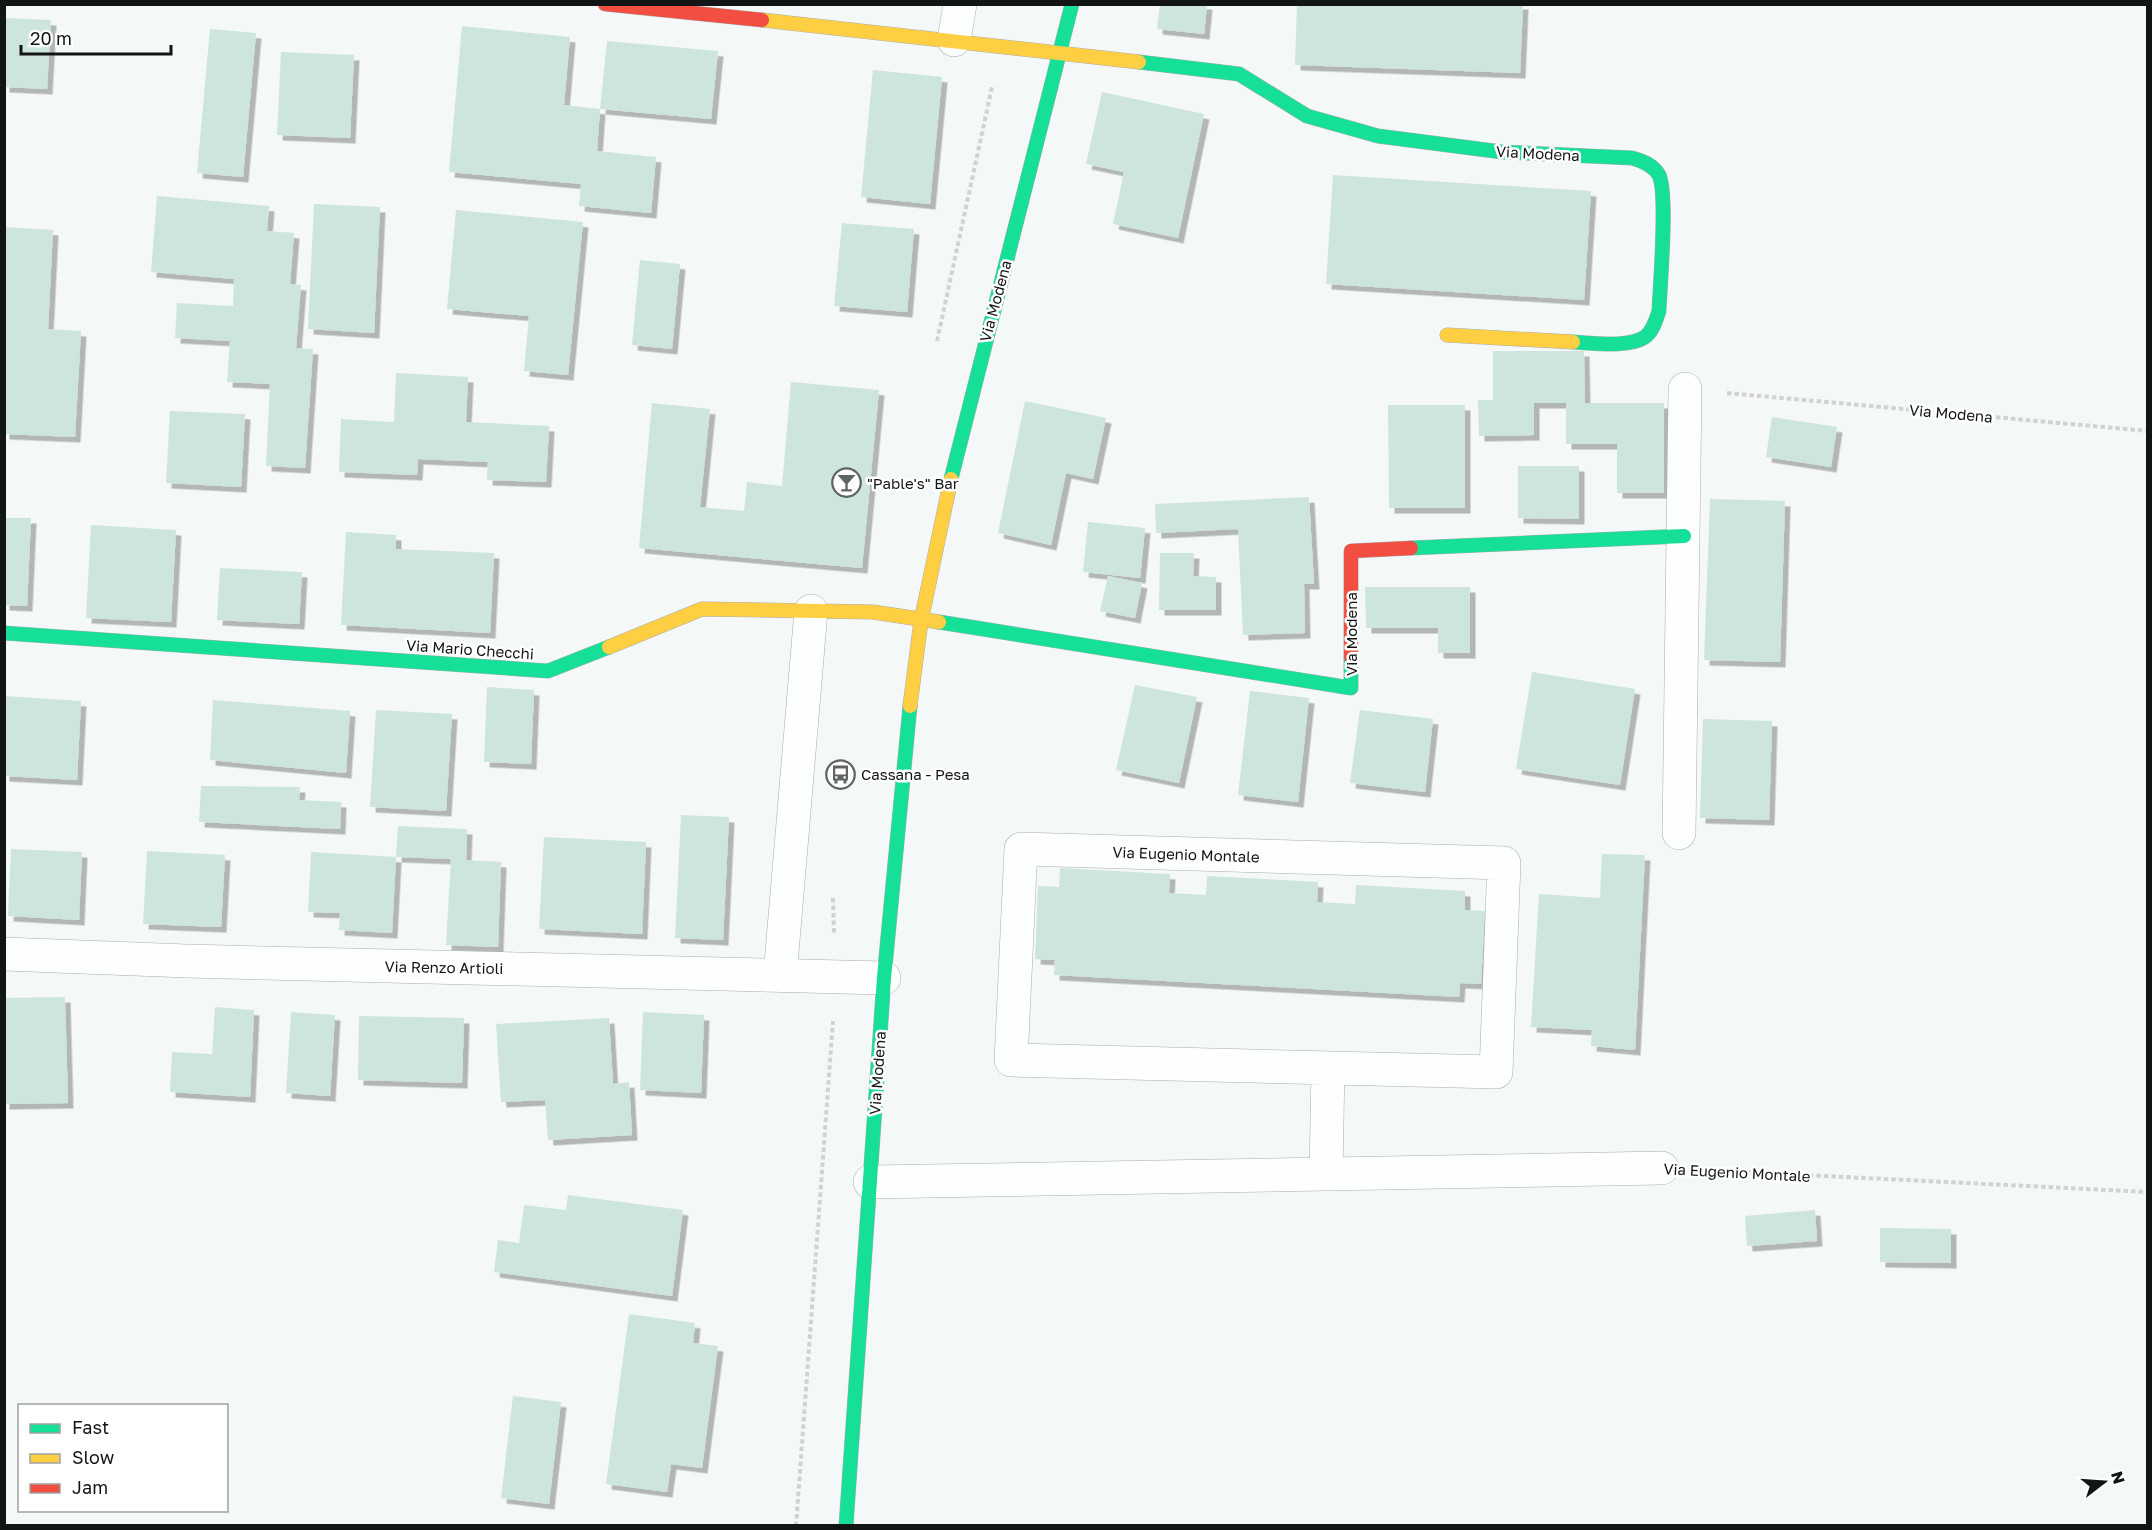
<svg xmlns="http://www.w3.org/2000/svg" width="2152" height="1530" font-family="'Golos Text',sans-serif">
<defs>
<filter id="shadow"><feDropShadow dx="5.5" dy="5.5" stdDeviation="0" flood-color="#0004"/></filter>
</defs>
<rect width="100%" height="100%" fill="#f4f8f8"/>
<path fill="#cee5df" filter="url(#shadow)" d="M 1160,4 L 1207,4 L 1204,34 L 1157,29 Z
M 1297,4 L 1523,4 L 1520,73 L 1295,65 Z
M 4,18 L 51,20 L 47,89 L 4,87 Z
M 462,26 L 570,37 L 564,105 L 600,109 L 597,151 L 656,157 L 651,213 L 579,206 L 581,184 L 449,172 Z
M 210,29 L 256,33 L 243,177 L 197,173 Z
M 607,41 L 718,51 L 711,119 L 600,109 Z
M 281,52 L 354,55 L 350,138 L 277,135 Z
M 873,70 L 942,77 L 930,204 L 861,197 Z
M 1102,92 L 1204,114 L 1178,238 L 1113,224 L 1124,172 L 1086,164 Z
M 1333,175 L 1591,191 L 1584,300 L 1326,284 Z
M 157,196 L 269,206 L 267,231 L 294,233 L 290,284 L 301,285 L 296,348 L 313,349 L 305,468 L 266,466 L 270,384 L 227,382 L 230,341 L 175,338 L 177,303 L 233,306 L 234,279 L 151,272 Z
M 314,204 L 380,207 L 374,333 L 308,329 Z
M 456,210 L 583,222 L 568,375 L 524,371 L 529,316 L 447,309 Z
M 842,223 L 914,229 L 907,312 L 834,306 Z
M 4,227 L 53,230 L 48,329 L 81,331 L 75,437 L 4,434 Z
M 640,260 L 680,264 L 672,349 L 632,345 Z
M 1493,351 L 1584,351 L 1585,403 L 1664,403 L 1664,493 L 1617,493 L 1617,444 L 1566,444 L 1566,403 L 1534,403 L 1534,435 L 1479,436 L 1478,400 L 1493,400 Z
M 396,373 L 468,377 L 466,422 L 549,426 L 546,482 L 487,480 L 488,462 L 418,459 L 417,475 L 339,472 L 341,419 L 394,422 Z
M 791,382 L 879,390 L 862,568 L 639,548 L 652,403 L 710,409 L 700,507 L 744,511 L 747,482 L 782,486 Z
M 1025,401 L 1106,418 L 1093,479 L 1066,473 L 1051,545 L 998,533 Z
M 1388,405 L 1465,405 L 1465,508 L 1389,508 Z
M 170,411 L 245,414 L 241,487 L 166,483 Z
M 1772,417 L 1837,427 L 1831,467 L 1766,457 Z
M 1518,466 L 1579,466 L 1579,519 L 1518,518 Z
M 1309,497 L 1314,584 L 1304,584 L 1305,633 L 1243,635 L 1238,529 L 1156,533 L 1155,504 Z
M 1710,499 L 1785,501 L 1780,662 L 1704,660 Z
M 4,518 L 31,518 L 27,606 L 4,605 Z
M 1088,522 L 1145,528 L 1140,578 L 1083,572 Z
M 91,525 L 176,530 L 171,622 L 86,618 Z
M 346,532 L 396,535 L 396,549 L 494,553 L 490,633 L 341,625 Z
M 1160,553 L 1194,553 L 1193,576 L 1216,577 L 1216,610 L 1159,610 Z
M 220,568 L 302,572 L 299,624 L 217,620 Z
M 1108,576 L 1142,583 L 1135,618 L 1100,611 Z
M 1365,587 L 1470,587 L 1470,653 L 1438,653 L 1438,628 L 1366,628 Z
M 1532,672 L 1635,689 L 1620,785 L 1516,769 Z
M 1135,685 L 1197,697 L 1179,783 L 1116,770 Z
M 487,687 L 534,690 L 531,764 L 484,762 Z
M 1250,691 L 1309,698 L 1298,802 L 1238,795 Z
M 4,696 L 81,701 L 77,780 L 4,776 Z
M 213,700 L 350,711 L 346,773 L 210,760 Z
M 376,710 L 452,714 L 446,811 L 370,807 Z
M 1360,710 L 1433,719 L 1425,792 L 1350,783 Z
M 1703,719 L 1772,721 L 1769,820 L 1700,818 Z
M 201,786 L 300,787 L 299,800 L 341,802 L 340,829 L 199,822 Z
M 681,815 L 729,817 L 723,940 L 675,938 Z
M 398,826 L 467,829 L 466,860 L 501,862 L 498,947 L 446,945 L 451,859 L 396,857 Z
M 544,837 L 646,842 L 642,934 L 539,929 Z
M 11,849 L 82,852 L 79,920 L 8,916 Z
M 147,851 L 225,855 L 221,927 L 143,924 Z
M 311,852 L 396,857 L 392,933 L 339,930 L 340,913 L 308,912 Z
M 1602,854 L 1645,855 L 1635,1050 L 1591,1046 L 1592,1030 L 1531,1027 L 1539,894 L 1600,898 Z
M 1060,868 L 1170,874 L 1169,893 L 1206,895 L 1207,876 L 1318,882 L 1317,902 L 1355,904 L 1356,885 L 1465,891 L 1465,910 L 1485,911 L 1481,984 L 1460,983 L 1459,997 L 1054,975 L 1055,960 L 1035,959 L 1038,886 L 1059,887 Z
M 65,997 L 68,1103 L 4,1104 L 4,998 Z
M 215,1007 L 254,1010 L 250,1097 L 170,1092 L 172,1052 L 212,1054 Z
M 291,1012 L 335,1015 L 330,1096 L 286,1093 Z
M 643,1012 L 704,1015 L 701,1093 L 640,1090 Z
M 359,1016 L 464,1018 L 462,1083 L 358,1080 Z
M 609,1018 L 613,1084 L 629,1082 L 632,1135 L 548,1140 L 545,1100 L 501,1102 L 496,1024 Z
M 568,1195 L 683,1210 L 672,1296 L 494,1272 L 498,1240 L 519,1243 L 524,1205 L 566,1210 Z
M 1815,1210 L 1817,1241 L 1747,1246 L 1745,1216 Z
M 1880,1228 L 1951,1229 L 1951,1263 L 1880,1262 Z
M 629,1314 L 695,1323 L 693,1343 L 718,1346 L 702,1468 L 671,1464 L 667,1492 L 606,1484 Z
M 513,1396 L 561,1402 L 549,1504 L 501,1498 Z"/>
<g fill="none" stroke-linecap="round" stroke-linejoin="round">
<defs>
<path id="street" d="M 954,40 L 960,4
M 1679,833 L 1685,389
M 1021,849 L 1504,863 L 1496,1072 L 1011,1060 Z
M 4,954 L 187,961 L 884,978
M 780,976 L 811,611
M 1326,1174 L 1328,1068
M 870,1182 L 1662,1168"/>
<path id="fast" d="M 1139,62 L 1239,74 L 1307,116 L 1378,136 L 1502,152 L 1632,158 C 1643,161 1653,165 1659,175 C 1668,194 1660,285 1659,311 C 1656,320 1653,331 1645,337 C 1629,348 1592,343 1573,342
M 951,479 L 1072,4
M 1411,548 L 1684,536
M 939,622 L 1351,688 L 1351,657
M 4,633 L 548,671 L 609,647
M 846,1526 L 884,978 L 910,706"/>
<path id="slow" d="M 762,20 L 1139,62
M 1447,335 L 1573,342
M 609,647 L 702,609 L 873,612 L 939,622
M 910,706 L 921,621 L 951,479"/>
<path id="jam" d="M 605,4 L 762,20
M 1351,657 L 1351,551 L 1411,548"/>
</defs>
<use href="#street" stroke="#aaadad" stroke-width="34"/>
<use href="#fast" stroke="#aaadad" stroke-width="15"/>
<use href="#slow" stroke="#aaadad" stroke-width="15"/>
<use href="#jam" stroke="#aaadad" stroke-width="15"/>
<path stroke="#d1d2d2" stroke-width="4" stroke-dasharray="4.5 3" stroke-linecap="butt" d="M 937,341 L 992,87
M 1727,393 L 2148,431
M 833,898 L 834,935
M 1704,1170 L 2148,1192
M 796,1526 L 833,1021"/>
<use href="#street" stroke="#fdfefe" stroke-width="33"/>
<use href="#fast" stroke="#16e098" stroke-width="14"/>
<use href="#slow" stroke="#ffcf43" stroke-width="14"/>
<use href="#jam" stroke="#f24e42" stroke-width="14"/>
</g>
<defs>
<symbol id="bar-ring" viewBox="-11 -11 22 22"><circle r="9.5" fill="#fff" stroke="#616464" stroke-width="1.5"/><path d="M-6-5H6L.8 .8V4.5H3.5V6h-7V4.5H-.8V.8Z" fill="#616464"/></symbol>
<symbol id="bus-ring" viewBox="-11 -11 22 22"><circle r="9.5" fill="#fff" stroke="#616464" stroke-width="1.5"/><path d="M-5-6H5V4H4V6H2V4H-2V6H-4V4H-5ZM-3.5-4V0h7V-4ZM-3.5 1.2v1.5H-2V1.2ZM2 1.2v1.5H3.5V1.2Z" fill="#616464"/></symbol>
</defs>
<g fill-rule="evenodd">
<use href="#bar-ring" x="830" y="466" width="33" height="33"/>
<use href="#bus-ring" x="824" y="758" width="33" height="33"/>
</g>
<g text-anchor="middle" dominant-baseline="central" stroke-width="5" stroke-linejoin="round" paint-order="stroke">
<g font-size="15" fill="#121515" stroke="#fff">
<text transform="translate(1538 153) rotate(3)">Via Modena</text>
<text transform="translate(995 301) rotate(-75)">Via Modena</text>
<text transform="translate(1951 413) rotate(5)">Via Modena</text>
<text transform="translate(1351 634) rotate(-90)">Via Modena</text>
<text transform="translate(470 649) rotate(4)">Via Mario Checchi</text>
<text transform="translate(1186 854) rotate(2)">Via Eugenio Montale</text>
<text transform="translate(444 967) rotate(1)">Via Renzo Artioli</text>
<text transform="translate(877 1073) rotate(-86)">Via Modena</text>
<text transform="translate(1737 1172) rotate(3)">Via Eugenio Montale</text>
</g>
<g font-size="15" fill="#121515" stroke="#fff" text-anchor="start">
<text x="867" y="483">"Pable's" Bar</text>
<text x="861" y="774">Cassana - Pesa</text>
</g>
</g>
<rect width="2152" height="1530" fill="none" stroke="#121515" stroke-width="12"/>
<rect x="18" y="1404" width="210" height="108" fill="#ffffff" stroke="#a0a1a1" stroke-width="1.5"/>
<rect x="30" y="1424" width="30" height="9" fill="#16e098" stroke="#a0a1a1" stroke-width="1.5"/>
<text x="72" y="1434" font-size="18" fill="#121515">Fast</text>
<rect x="30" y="1454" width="30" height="9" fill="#ffcf43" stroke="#a0a1a1" stroke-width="1.5"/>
<text x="72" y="1464" font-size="18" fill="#121515">Slow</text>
<rect x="30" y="1484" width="30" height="9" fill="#f24e42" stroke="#a0a1a1" stroke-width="1.5"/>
<text x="72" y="1494" font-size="18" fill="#121515">Jam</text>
<g transform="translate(2104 1482) rotate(73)" stroke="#ffffff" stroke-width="4.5" paint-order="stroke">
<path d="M0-4.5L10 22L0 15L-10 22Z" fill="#121515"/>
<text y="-9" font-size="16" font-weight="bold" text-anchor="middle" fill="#121515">N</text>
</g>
<path d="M21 45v9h150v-9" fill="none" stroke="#121515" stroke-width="3"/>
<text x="30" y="45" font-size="18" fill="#121515" stroke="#ffffff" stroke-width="4.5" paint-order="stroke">20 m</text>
</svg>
